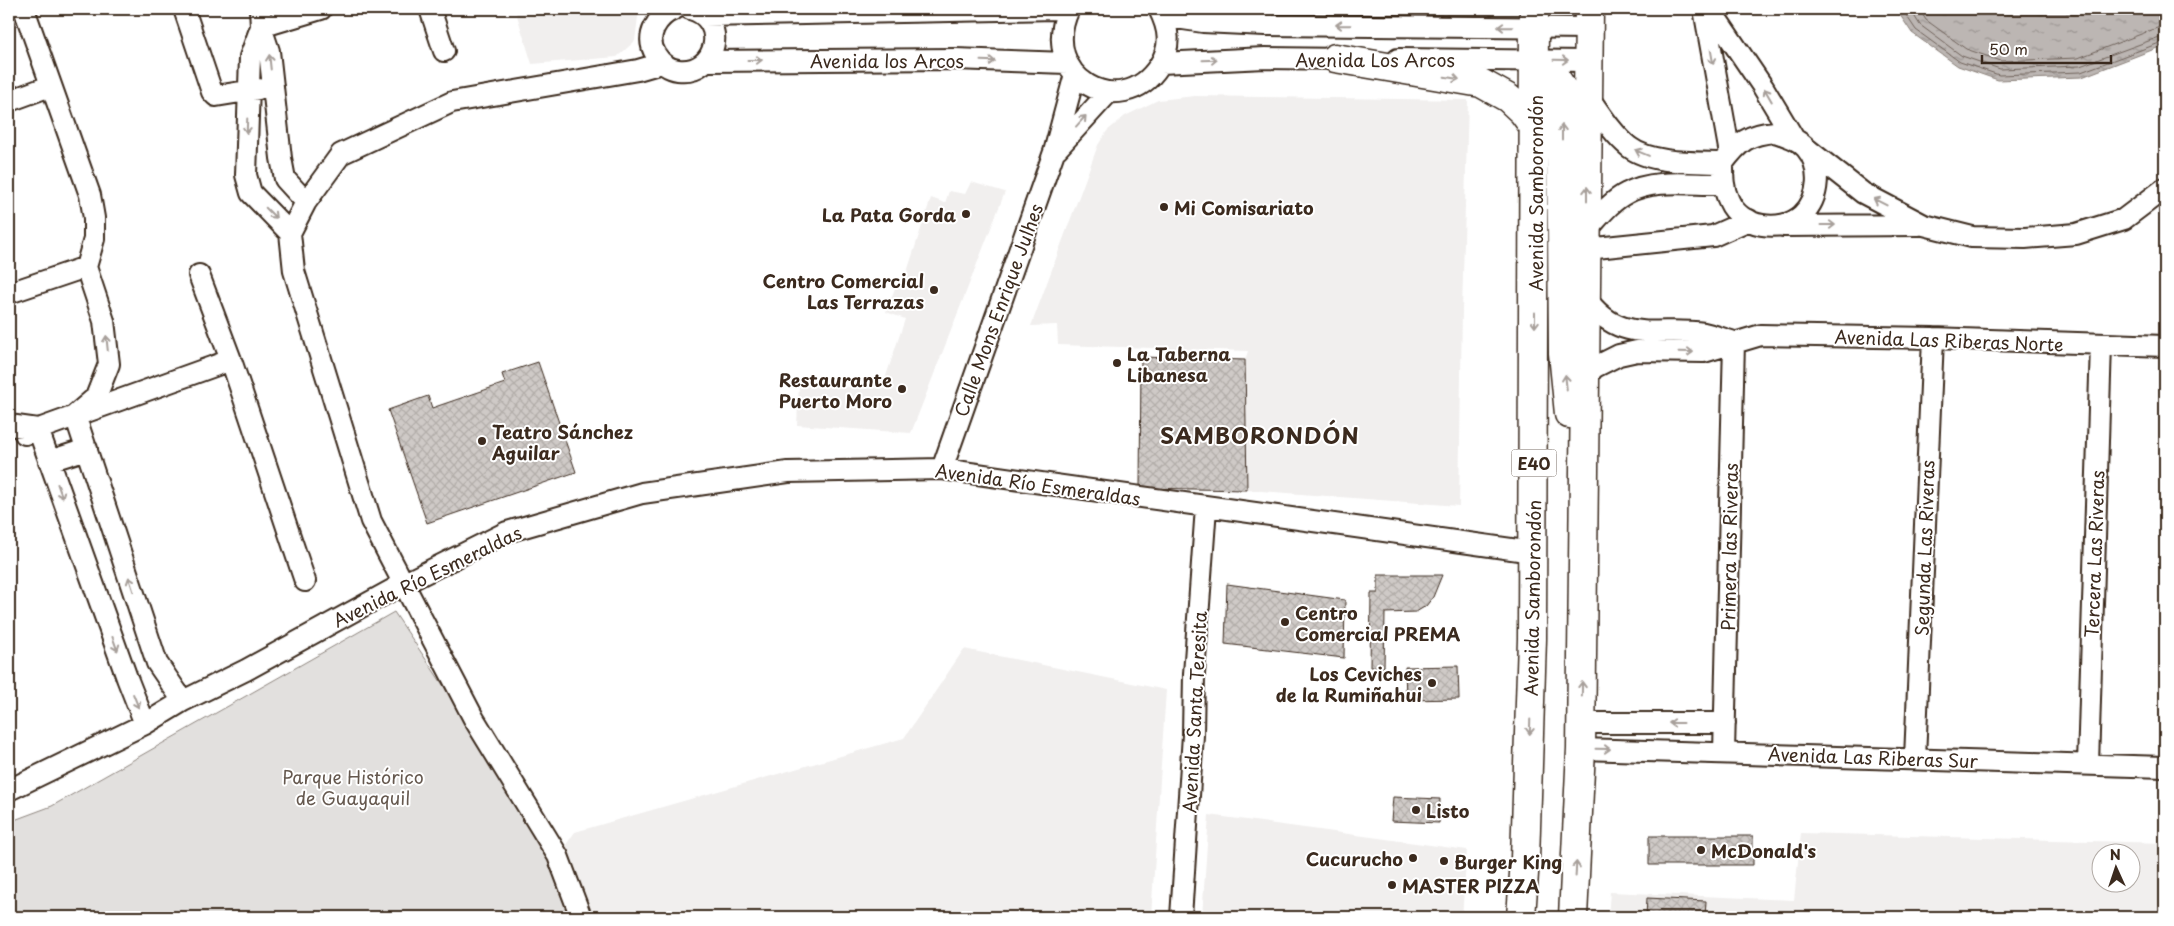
<svg xmlns="http://www.w3.org/2000/svg" width="2174" height="926" font-family="'Playpen Sans',sans-serif">
<defs>
<pattern id="water-ripples" width="26" height="14" patternUnits="userSpaceOnUse" patternTransform="scale(1.25)"><rect width="26" height="14" fill="#bcb6b3"/><path d="M2 4q2-2 4 0t4 0M15 11q2-2 4 0t4 0" fill="none" stroke="#9a9491"/></pattern>
<pattern id="building-cross-hatch" width="8" height="8" patternUnits="userSpaceOnUse" patternTransform="scale(1.25)"><rect width="8" height="8" fill="#cfcac7"/><path d="M0 0l8 8M0 8l8-8" fill="none" stroke="#b3aeaa"/></pattern>
</defs>
<rect width="100%" height="100%" fill="#fff"/>
<filter id="ink" filterUnits="userSpaceOnUse"><feTurbulence type="fractalNoise" baseFrequency=".02" numOctaves="2"/><feDisplacementMap in="SourceGraphic" scale="10" xChannelSelector="R" yChannelSelector="G"/><feConvolveMatrix kernelMatrix="1 2 1 2 8 2 1 2 1" color-interpolation-filters="sRGB"/></filter>
<g filter="url(#ink)">
<path fill="#f1efee" fill-rule="evenodd" d="M 515,9 L 639,9 L 635,41 L 617,57 L 532,64 Z
M 1195,96 L 1468,100 L 1462,311 L 1459,506 L 1247,490 L 1245,360 L 1248,351 L 1058,345 L 1057,325 L 1031,326 L 1098,145 L 1107,131 L 1125,116 L 1158,100 Z
M 971,182 L 1005,192 L 911,433 L 797,425 L 799,385 L 882,388 L 905,319 L 886,312 L 898,280 L 904,281 L 931,198 L 945,203 L 949,191 L 965,194 Z
M 964,649 L 1166,690 L 1151,917 L 594,917 L 558,856 L 575,832 L 904,738 Z
M 1209,815 L 1467,850 L 1462,917 L 1202,917 Z
M 1801,833 L 2165,843 L 2165,917 L 1608,917 L 1610,892 L 1794,900 ZM 2102,854 L 2132,854 L 2132,884 L 2102,884 Z"/>
<path fill="#e2e0de" stroke="#8e857e" d="M 394,612 L 558,856 L 571,917 L 9,917 L 9,822 L 52,806 Z"/>
<path fill="url(#water-ripples)" stroke="#887e77" d="M 1896,9 L 2165,9 L 2165,45 L 2082,77 L 1998,80 L 1958,66 L 1912,33 Z"/>
<g fill="none" stroke-linecap="round" stroke-linejoin="round">
<path stroke="#6f625a" stroke-width="1" d="M 1902,9 L 1916,30 L 1960,62 L 1999,75 L 2081,72 L 2165,41
M 1910,9 L 1920,25 L 1962,56 L 2000,69 L 2080,66 L 2165,35
M 1919,9 L 1926,20 L 1966,49 L 2001,61 L 2078,58 L 2157,28 L 2165,27"/>
</g>
<path fill="url(#building-cross-hatch)" stroke="#3b2a1e" d="M 1141,357 L 1245,360 L 1247,490 L 1140,488 Z
M 538,362 L 576,472 L 427,523 L 388,410 L 428,396 L 432,408 L 505,383 L 502,374 Z
M 1378,575 L 1442,575 L 1433,597 L 1426,606 L 1416,612 L 1385,613 L 1384,667 L 1370,667 L 1371,593 L 1378,593 Z
M 1227,584 L 1345,600 L 1344,658 L 1225,644 Z
M 1458,666 L 1459,699 L 1406,700 L 1405,667 Z
M 1393,797 L 1440,799 L 1439,823 L 1391,821 Z
M 1649,836 L 1753,836 L 1753,865 L 1649,865 Z
M 1647,898 L 1706,901 L 1705,917 L 1646,917 Z"/>
<g fill="none" stroke-linecap="round" stroke-linejoin="round">
<defs>
<path id="minor" d="M 24,9 L 90,195 L 94,218 L 94,239 L 86,267 L 104,321 L 109,364 L 96,397 L 75,415 L 157,663 L 183,701
M 184,9 L 212,92 L 216,96 L 259,89
M 260,9 L 261,27 L 269,51 L 281,158 L 285,179 L 306,202
M 430,9 L 444,51
M 675,9 C 657,16 644,36 656,55 C 661,63 669,69 678,70 C 718,75 729,19 690,9
M 1069,9 C 1037,77 1121,124 1159,66 C 1172,46 1169,29 1159,9
M 1704,9 L 1730,154
M 1710,9 L 1763,87 L 1793,137
M 705,16 L 1055,9
M 1163,16 L 1203,22 L 1265,25 L 1589,28
M 261,27 L 250,57 L 246,175 L 251,193 L 290,233
M 261,27 L 321,9
M 1398,59 L 1588,61
M 707,61 L 955,59 L 1067,63
M 1161,63 L 1265,58 L 1349,59
M 1587,95 C 1600,113 1612,133 1629,147 C 1651,164 1695,162 1723,163
M 9,101 L 50,86
M 1775,132 C 1787,136 1798,139 1806,148 C 1822,167 1820,198 1802,215 C 1781,234 1740,227 1729,201 C 1723,189 1723,177 1723,163 C 1739,142 1748,134 1775,132 Z
M 1806,148 L 1863,193 L 1924,225 L 1972,237 L 2025,238 L 2076,234 L 2124,219 L 2165,188
M 1057,149 L 1109,92
M 1783,226 L 1919,225
M 1587,230 C 1599,217 1611,201 1627,193 C 1655,178 1692,185 1723,184
M 1586,249 L 1713,236 L 1749,220
M 199,275 L 231,360 L 305,581
M 9,293 L 86,267
M 1585,297 C 1620,346 1655,326 1704,333 C 1714,335 1724,339 1734,342
M 1585,376 L 1595,367 L 1619,355 L 1637,351 L 1704,352 L 1761,335 L 1933,338 L 2165,346
M 9,425 L 38,429 L 127,678 L 145,724
M 25,434 L 231,360
M 49,461 L 87,449
M 942,469 L 1054,152 L 1075,74
M 1581,723 L 1725,723
M 1581,749 L 2165,767
M 1724,752 L 1734,342
M 1915,758 L 1933,338
M 2088,764 L 2101,344
M 9,790 L 145,724 L 183,701 L 246,670 L 403,584 L 507,532 L 642,493 L 788,472 L 942,469 L 1533,552
M 581,917 L 558,856 L 474,719 L 371,521 L 294,271 L 290,233 L 306,202 L 341,154 L 452,102 L 638,70 L 662,63
M 1181,917 L 1193,735 L 1194,674 L 1206,507"/>
<path id="trunk" d="M 1335,58 L 1481,83 L 1508,98 L 1523,112 L 1534,127
M 1535,90 L 1536,83 L 1545,76 L 1555,77 L 1561,86 L 1563,353 L 1569,414
M 1521,917 L 1525,859 L 1532,639 L 1534,9
M 1573,917 L 1581,749 L 1589,9"/>
</defs>
<use href="#minor" stroke="#3b2a1e" stroke-width="24"/>
<use href="#trunk" stroke="#3b2a1e" stroke-width="31"/>
<use href="#minor" stroke="#fff" stroke-width="20"/>
<use href="#trunk" stroke="#fff" stroke-width="28"/>
</g>
<defs><path id="oneway-shaft" d="M-6 0H5M1.5-3L5.5 0L1.5 3" fill="none" stroke-width="1.6" stroke-linecap="round" stroke-linejoin="round" transform="scale(1.25)"/></defs>
<g stroke="#a79f9a">
<use href="#oneway-shaft" transform="translate(1343 25) rotate(-179)"/>
<use href="#oneway-shaft" transform="translate(1505 27) rotate(-179)"/>
<use href="#oneway-shaft" transform="translate(1712 57) rotate(80)"/>
<use href="#oneway-shaft" transform="translate(755 60)"/>
<use href="#oneway-shaft" transform="translate(1210 60) rotate(-2)"/>
<use href="#oneway-shaft" transform="translate(1561 60) rotate(1)"/>
<use href="#oneway-shaft" transform="translate(988 61) rotate(2)"/>
<use href="#oneway-shaft" transform="translate(270 62) rotate(-96)"/>
<use href="#oneway-shaft" transform="translate(1452 78) rotate(10)"/>
<use href="#oneway-shaft" transform="translate(1768 95) rotate(-120)"/>
<use href="#oneway-shaft" transform="translate(1081 121) rotate(-48)"/>
<use href="#oneway-shaft" transform="translate(247 126) rotate(92)"/>
<use href="#oneway-shaft" transform="translate(1562 132) rotate(-90)"/>
<use href="#oneway-shaft" transform="translate(1642 153) rotate(-157)"/>
<use href="#oneway-shaft" transform="translate(1587 194) rotate(-90)"/>
<use href="#oneway-shaft" transform="translate(1880 202) rotate(-153)"/>
<use href="#oneway-shaft" transform="translate(271 213) rotate(45)"/>
<use href="#oneway-shaft" transform="translate(1828 225)"/>
<use href="#oneway-shaft" transform="translate(1535 320) rotate(90)"/>
<use href="#oneway-shaft" transform="translate(107 343) rotate(-96)"/>
<use href="#oneway-shaft" transform="translate(1686 352) rotate(1)"/>
<use href="#oneway-shaft" transform="translate(1566 382) rotate(-96)"/>
<use href="#oneway-shaft" transform="translate(60 491) rotate(70)"/>
<use href="#oneway-shaft" transform="translate(131 584) rotate(-108)"/>
<use href="#oneway-shaft" transform="translate(115 644) rotate(70)"/>
<use href="#oneway-shaft" transform="translate(1582 689) rotate(-89)"/>
<use href="#oneway-shaft" transform="translate(136 701) rotate(68)"/>
<use href="#oneway-shaft" transform="translate(1676 723) rotate(180)"/>
<use href="#oneway-shaft" transform="translate(1530 727) rotate(92)"/>
<use href="#oneway-shaft" transform="translate(1603 749) rotate(1)"/>
<use href="#oneway-shaft" transform="translate(1576 869) rotate(-87)"/>
</g>
</g>
<g fill="#3b2a1e" stroke="#fff" stroke-width="2">
<circle cx="1164" cy="207" r="5"/>
<circle cx="966" cy="214" r="5"/>
<circle cx="934" cy="290" r="5"/>
<circle cx="1117" cy="363" r="5"/>
<circle cx="902" cy="389" r="5"/>
<circle cx="482" cy="441" r="5"/>
<circle cx="1285" cy="622" r="5"/>
<circle cx="1432" cy="683" r="5"/>
<circle cx="1416" cy="810" r="5"/>
<circle cx="1701" cy="850" r="5"/>
<circle cx="1413" cy="858" r="5"/>
<circle cx="1444" cy="861" r="5"/>
<circle cx="1392" cy="885" r="5"/>
</g>
<g text-anchor="middle" dominant-baseline="central" stroke-width="4" stroke-linejoin="round" paint-order="stroke">
<rect fill="#fff" stroke="#766a62" stroke-width="1" x="1511.5" y="449.5" width="45" height="27" rx="4"/>
<g font-size="16" font-weight="bold" fill="#3b2a1e">
<text x="1534" y="463">E40</text>
</g>
<g font-size="18" fill="#3b2a1e" stroke="#fff">
<text x="1375" y="59">Avenida Los Arcos</text>
<text x="887" y="60">Avenida los Arcos</text>
<text transform="translate(1535 193) rotate(-90)">Avenida Samborondón</text>
<text transform="translate(998 310) rotate(-70)">Calle Mons Enrique Julhes</text>
<text transform="translate(1949 340) rotate(2)">Avenida Las Riberas Norte</text>
<text transform="translate(1038 484) rotate(8)">Avenida Río Esmeraldas</text>
<text transform="translate(1729 547) rotate(-89)">Primera las Riveras</text>
<text transform="translate(1924 548) rotate(-88)">Segunda Las Riveras</text>
<text transform="translate(2094 554) rotate(-88)">Tercera Las Riveras</text>
<text transform="translate(427 576) rotate(-26)">Avenida Río Esmeraldas</text>
<text transform="translate(1532 598) rotate(-89)">Avenida Samborondón</text>
<text transform="translate(1194 712) rotate(-87)">Avenida Santa Teresita</text>
<text transform="translate(1873 757) rotate(2)">Avenida Las Riberas Sur</text>
</g>
<g font-size="18" font-weight="bold" fill="#3b2a1e" stroke="#fff" text-anchor="start">
<text x="1174" y="207">Mi Comisariato</text>
<text x="956" y="214" text-anchor="end">La Pata Gorda</text>
<text x="924" y="280" text-anchor="end">Centro Comercial<tspan x="924" dy="21">Las Terrazas</tspan></text>
<text x="1127" y="353">La Taberna<tspan x="1127" dy="21">Libanesa</tspan></text>
<text x="892" y="379" text-anchor="end">Restaurante<tspan x="892" dy="21">Puerto Moro</tspan></text>
<text x="492" y="431">Teatro Sánchez<tspan x="492" dy="21">Aguilar</tspan></text>
<text x="1295" y="612">Centro<tspan x="1295" dy="21">Comercial PREMA</tspan></text>
<text x="1422" y="673" text-anchor="end">Los Ceviches<tspan x="1422" dy="21">de la Rumiñahui</tspan></text>
<text x="1426" y="810">Listo</text>
<text x="1711" y="850">McDonald's</text>
<text x="1403" y="858" text-anchor="end">Cucurucho</text>
<text x="1454" y="861">Burger King</text>
<text x="1402" y="885">MASTER PIZZA</text>
</g>
<g font-size="18" fill="#65584e" stroke="#fff">
<text x="353" y="776">Parque Histórico<tspan x="353" dy="21">de Guayaquil</tspan></text>
</g>
<g font-size="22" font-weight="bold" letter-spacing="1" fill="#3b2a1e" stroke="#fff">
<text x="1260" y="434">SAMBORONDÓN</text>
</g>
</g>
<rect width="2174" height="926" fill="none" stroke="#fff" stroke-width="30"/>
<rect x="15" y="15" width="2144" height="896" fill="none" stroke="#3b2a1e" stroke-width="2" filter="url(#ink)"/>
<g transform="translate(2116 868) rotate(357)"><circle r="24" fill="#ffffff" stroke="#b1aaa5"/>
<path d="M0-4L9 19L0 12L-9 19Z" fill="#3b2a1e"/>
<text y="-8" font-size="14" font-weight="bold" text-anchor="middle" fill="#3b2a1e">N</text>
</g>
<path d="M1982 55v8h129v-8" fill="none" stroke="#3b2a1e" stroke-width="2.5"/>
<text x="1989" y="55" font-size="15" fill="#3b2a1e" stroke="#ffffff" stroke-width="4" paint-order="stroke">50 m</text>
</svg>
